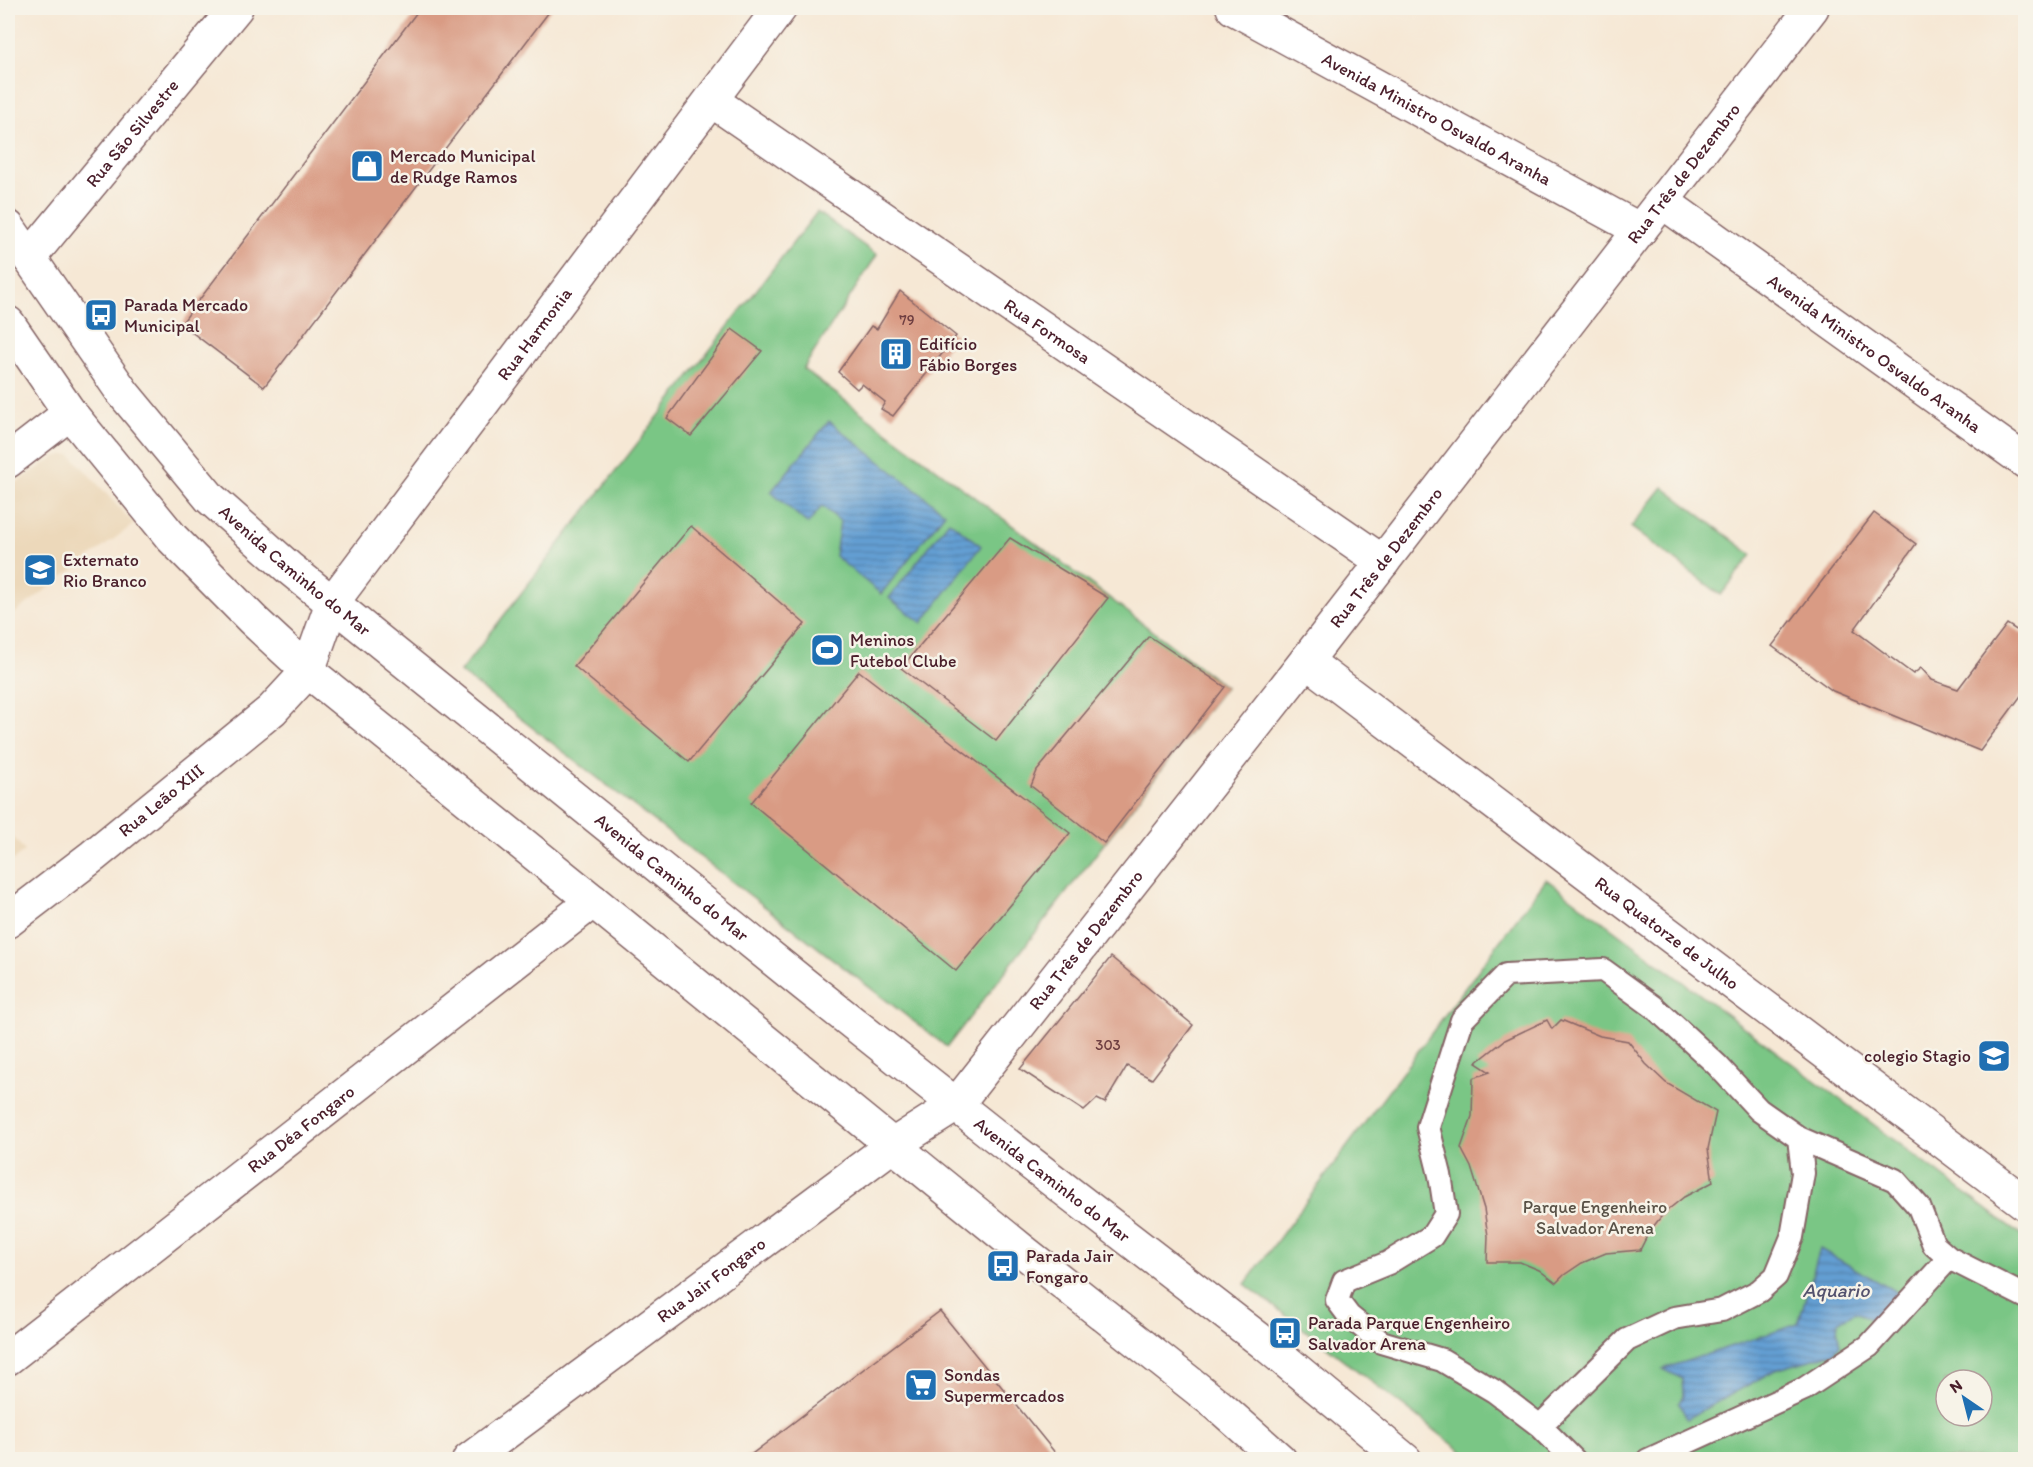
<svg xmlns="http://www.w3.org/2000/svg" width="2033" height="1467" font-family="Itim,sans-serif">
<defs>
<pattern id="water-rules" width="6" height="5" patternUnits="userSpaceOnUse" patternTransform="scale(1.5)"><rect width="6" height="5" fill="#639fd3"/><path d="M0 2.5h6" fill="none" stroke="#5481ab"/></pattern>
</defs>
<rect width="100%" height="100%" fill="#f7f3e8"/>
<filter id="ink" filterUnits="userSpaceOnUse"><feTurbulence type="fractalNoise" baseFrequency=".0167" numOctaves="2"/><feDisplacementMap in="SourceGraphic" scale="12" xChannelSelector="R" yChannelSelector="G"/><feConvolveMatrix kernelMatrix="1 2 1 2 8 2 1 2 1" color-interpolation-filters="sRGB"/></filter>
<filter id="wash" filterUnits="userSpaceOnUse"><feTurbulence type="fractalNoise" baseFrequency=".008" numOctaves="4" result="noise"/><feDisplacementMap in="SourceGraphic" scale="24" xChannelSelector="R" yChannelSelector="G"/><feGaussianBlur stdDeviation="1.35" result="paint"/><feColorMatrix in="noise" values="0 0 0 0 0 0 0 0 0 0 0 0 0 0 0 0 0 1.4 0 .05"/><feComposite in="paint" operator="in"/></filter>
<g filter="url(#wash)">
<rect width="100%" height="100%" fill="#f6e8d5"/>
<path fill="#ecd8ba" d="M 64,455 L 71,455 L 134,524 L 8,618 L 8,488 L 55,457 Z
M 8,831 L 25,851 L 8,864 Z"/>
<path fill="#7ac685" stroke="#627258" stroke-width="1.5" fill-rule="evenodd" d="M 817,212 L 877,255 L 803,369 L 1120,606 L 1225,687 L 947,1047 L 460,672 Z
M 1663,487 L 1752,555 L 1721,595 L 1631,527 Z
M 1546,879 L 2025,1238 L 2025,1459 L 1472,1459 L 1245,1284 ZM 1946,1380 L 1982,1380 L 1982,1416 L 1946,1416 Z"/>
<path fill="url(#water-rules)" stroke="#565f7f" stroke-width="1.5" d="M 829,421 L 945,513 L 881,594 L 835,556 L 840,521 L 822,506 L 808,524 L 771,492 Z
M 949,521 L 981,546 L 922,623 L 889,598 Z
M 1820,1249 L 1900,1294 L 1872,1321 L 1863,1315 L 1855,1312 L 1839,1321 L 1837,1328 L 1840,1345 L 1834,1353 L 1775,1370 L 1687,1419 L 1679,1403 L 1683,1395 L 1682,1379 L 1663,1369 L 1798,1324 Z"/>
<g id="blocks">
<path fill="#d99b84" d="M 420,8 L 552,8 L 264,387 L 181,324 Z
M 900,291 L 956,336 L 893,416 L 881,409 L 885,402 L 862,384 L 857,389 L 838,372 L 871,326 L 877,329 Z
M 732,329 L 762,351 L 691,436 L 667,418 Z
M 1874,513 L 1916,544 L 1854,630 L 1913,674 L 1921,668 L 1932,680 L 1958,689 L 2007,624 L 2026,636 L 2026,689 L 1980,751 L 1833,691 L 1772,646 Z
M 691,526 L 805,624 L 689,762 L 574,666 Z
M 1010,538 L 1108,598 L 996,741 L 901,668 Z
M 1149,636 L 1225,687 L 1104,843 L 1031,786 L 1037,771 Z
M 859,671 L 1070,833 L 956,971 L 751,803 Z
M 1111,957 L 1193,1025 L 1152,1079 L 1127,1066 L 1105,1103 L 1097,1099 L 1084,1111 L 1020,1069 Z
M 1547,1020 L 1552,1029 L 1561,1020 L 1600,1036 L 1628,1041 L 1646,1064 L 1666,1083 L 1716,1112 L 1708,1149 L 1713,1182 L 1684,1197 L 1664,1213 L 1649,1232 L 1640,1250 L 1606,1253 L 1582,1263 L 1564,1275 L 1556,1283 L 1539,1270 L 1520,1262 L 1487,1262 L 1488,1236 L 1484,1209 L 1471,1167 L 1461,1148 L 1472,1116 L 1473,1078 L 1490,1072 L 1476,1063 L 1505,1040 Z
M 940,1311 L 1061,1460 L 744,1460 Z"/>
</g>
</g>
<g filter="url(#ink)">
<use href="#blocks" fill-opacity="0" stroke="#866566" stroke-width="1.5"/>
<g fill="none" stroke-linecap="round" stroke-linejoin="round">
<defs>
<path id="service" d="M 1540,1426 L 1627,1340 L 1674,1318 L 1722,1310 L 1759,1291 L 1776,1276 L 1792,1237 L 1803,1173 L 1799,1138
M 1574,1460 L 1540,1426 L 1494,1391 L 1442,1360 L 1381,1342 L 1349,1316 L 1337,1300 L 1344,1281 L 1388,1263 L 1432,1236 L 1446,1214 L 1440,1175 L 1428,1127 L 1462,1020 L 1506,975 L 1603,970 L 1654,1007 L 1717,1065 L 1759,1110 L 1799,1138 L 1895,1180 L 1919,1207 L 1934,1245 L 1949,1258 L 2026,1297
M 1648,1460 L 1804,1389 L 1869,1346 L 1949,1258"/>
<g id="minor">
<path id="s1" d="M 1233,8 L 1640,230"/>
<path id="s2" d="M 711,100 L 1383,562"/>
<path id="s3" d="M 1663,202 L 2026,462"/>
<path id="s4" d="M 29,258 L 236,8"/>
<path d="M 8,461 L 70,413"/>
<path id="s5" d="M 1306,661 L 2026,1204"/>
<path id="s6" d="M 8,921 L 93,856 L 272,710 L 308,671 L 332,603 L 780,8"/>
<path id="s7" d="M 8,1358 L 593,901"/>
<path id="s8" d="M 469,1460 L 893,1145 L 956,1105 L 1306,661 L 1812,8"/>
</g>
<g id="secondary">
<path id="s9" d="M 8,227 L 123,393 L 210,498 L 289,568 L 805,985 L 994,1135 L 1264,1343 L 1405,1460"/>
<path d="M 8,323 L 70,413 L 172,538 L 253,620 L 308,671 L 593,901 L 1019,1248 L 1219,1406 L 1280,1460"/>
</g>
</defs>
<use href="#service" stroke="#866566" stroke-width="26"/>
<use href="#minor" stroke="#866566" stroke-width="36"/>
<use href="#secondary" stroke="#866566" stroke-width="36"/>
<use href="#service" stroke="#fff" stroke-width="22"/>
<use href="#minor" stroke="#fff" stroke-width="33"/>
<use href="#secondary" stroke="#fff" stroke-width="33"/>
</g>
</g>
<defs>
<symbol id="shop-square" viewBox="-11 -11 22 22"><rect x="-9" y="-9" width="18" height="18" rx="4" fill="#1f6fb2" stroke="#f7f3e8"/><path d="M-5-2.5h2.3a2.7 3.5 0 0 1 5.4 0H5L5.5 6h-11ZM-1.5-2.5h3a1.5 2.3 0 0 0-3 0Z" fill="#fff"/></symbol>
<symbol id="bus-square" viewBox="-11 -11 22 22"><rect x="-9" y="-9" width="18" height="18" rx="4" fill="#1f6fb2" stroke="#f7f3e8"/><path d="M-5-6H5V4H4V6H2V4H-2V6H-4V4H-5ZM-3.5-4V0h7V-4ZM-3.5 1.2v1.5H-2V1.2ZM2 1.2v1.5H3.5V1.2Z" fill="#fff"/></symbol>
<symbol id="building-square" viewBox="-11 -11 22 22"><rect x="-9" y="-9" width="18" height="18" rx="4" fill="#1f6fb2" stroke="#f7f3e8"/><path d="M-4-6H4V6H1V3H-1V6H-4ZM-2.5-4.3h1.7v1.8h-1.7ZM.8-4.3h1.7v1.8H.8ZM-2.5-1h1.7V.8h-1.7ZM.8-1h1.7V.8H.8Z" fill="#fff"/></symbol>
<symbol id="school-square" viewBox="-11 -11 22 22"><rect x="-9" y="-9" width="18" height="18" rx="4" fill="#1f6fb2" stroke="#f7f3e8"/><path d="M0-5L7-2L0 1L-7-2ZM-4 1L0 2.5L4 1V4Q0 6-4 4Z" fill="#fff"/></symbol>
<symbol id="stadium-square" viewBox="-11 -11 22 22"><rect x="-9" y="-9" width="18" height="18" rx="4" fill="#1f6fb2" stroke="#f7f3e8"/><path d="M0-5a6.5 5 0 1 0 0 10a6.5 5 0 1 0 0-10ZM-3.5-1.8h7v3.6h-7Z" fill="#fff"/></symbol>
<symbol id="supermarket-square" viewBox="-11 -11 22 22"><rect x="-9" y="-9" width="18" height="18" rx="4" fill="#1f6fb2" stroke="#f7f3e8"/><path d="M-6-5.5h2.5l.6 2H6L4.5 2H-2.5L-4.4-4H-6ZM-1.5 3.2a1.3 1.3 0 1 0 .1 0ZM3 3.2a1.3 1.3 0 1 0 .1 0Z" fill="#fff"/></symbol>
</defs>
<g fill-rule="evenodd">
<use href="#shop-square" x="348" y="147" width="38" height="38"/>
<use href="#bus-square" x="82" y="296" width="38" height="38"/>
<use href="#building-square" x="877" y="335" width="38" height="38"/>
<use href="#school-square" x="21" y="551" width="38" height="38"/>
<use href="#stadium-square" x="808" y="631" width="38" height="38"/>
<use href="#school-square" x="1975" y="1037" width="38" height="38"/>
<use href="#bus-square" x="984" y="1247" width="38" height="38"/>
<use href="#bus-square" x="1266" y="1314" width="38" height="38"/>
<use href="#supermarket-square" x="902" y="1366" width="38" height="38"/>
</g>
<g text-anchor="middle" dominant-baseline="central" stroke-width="5" stroke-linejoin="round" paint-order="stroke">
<g font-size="15" fill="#6e3e41">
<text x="907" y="320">79</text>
<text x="1108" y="1045">303</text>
</g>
<g font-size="18" fill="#4a1f2b" stroke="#f7f3e8">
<text stroke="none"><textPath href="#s1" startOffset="232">Avenida Ministro Osvaldo Aranha</textPath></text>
<text stroke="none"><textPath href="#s4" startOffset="162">Rua São Silvestre</textPath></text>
<text stroke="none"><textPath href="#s8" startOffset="1785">Rua Três de Dezembro</textPath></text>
<text stroke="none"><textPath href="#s2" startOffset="408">Rua Formosa</textPath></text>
<text stroke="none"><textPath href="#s6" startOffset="800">Rua Harmonia</textPath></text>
<text stroke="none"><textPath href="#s3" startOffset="260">Avenida Ministro Osvaldo Aranha</textPath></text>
<text stroke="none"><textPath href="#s8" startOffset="1299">Rua Três de Dezembro</textPath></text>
<text stroke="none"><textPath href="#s9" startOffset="450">Avenida Caminho do Mar</textPath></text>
<text stroke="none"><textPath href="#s6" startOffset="195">Rua Leão XIII</textPath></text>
<text stroke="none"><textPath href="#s9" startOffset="936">Avenida Caminho do Mar</textPath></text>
<text stroke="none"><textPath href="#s5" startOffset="452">Rua Quatorze de Julho</textPath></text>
<text stroke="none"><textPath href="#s8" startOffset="813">Rua Três de Dezembro</textPath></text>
<text stroke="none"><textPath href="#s7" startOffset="372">Rua Déa Fongaro</textPath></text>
<text stroke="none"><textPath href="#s9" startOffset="1422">Avenida Caminho do Mar</textPath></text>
<text stroke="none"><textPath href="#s8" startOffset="302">Rua Jair Fongaro</textPath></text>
</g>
<g font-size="18" fill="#4a1f2b" stroke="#f7f3e8" text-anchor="start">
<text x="390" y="156">Mercado Municipal<tspan x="390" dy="21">de Rudge Ramos</tspan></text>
<text x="124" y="305">Parada Mercado<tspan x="124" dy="21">Municipal</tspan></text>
<text x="919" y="344">Edifício<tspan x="919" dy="21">Fábio Borges</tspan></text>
<text x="63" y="560">Externato<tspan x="63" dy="21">Rio Branco</tspan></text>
<text x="850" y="640">Meninos<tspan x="850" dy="21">Futebol Clube</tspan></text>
<text x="1971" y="1056" text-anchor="end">colegio Stagio</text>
<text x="1026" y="1256">Parada Jair<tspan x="1026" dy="21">Fongaro</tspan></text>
<text x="1308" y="1323">Parada Parque Engenheiro<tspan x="1308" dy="21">Salvador Arena</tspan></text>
<text x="944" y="1375">Sondas<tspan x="944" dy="21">Supermercados</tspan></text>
</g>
<g font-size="18" fill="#585146" stroke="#f7f3e8">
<text x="1595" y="1207">Parque Engenheiro<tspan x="1595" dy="21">Salvador Arena</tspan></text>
</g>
<g font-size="20" font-style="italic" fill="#54526e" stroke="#f7f3e8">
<text x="1836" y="1290">Aquario</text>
</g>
</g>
<rect width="2033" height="1467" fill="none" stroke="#f7f3e8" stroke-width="30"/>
<g transform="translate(1964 1398) rotate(325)"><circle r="28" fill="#f7f3e8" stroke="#b29e9c" stroke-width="1.5"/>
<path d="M0-4.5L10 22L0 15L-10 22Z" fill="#1f6fb2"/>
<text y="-9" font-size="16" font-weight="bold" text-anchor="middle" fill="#4a1f2b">N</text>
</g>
</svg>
